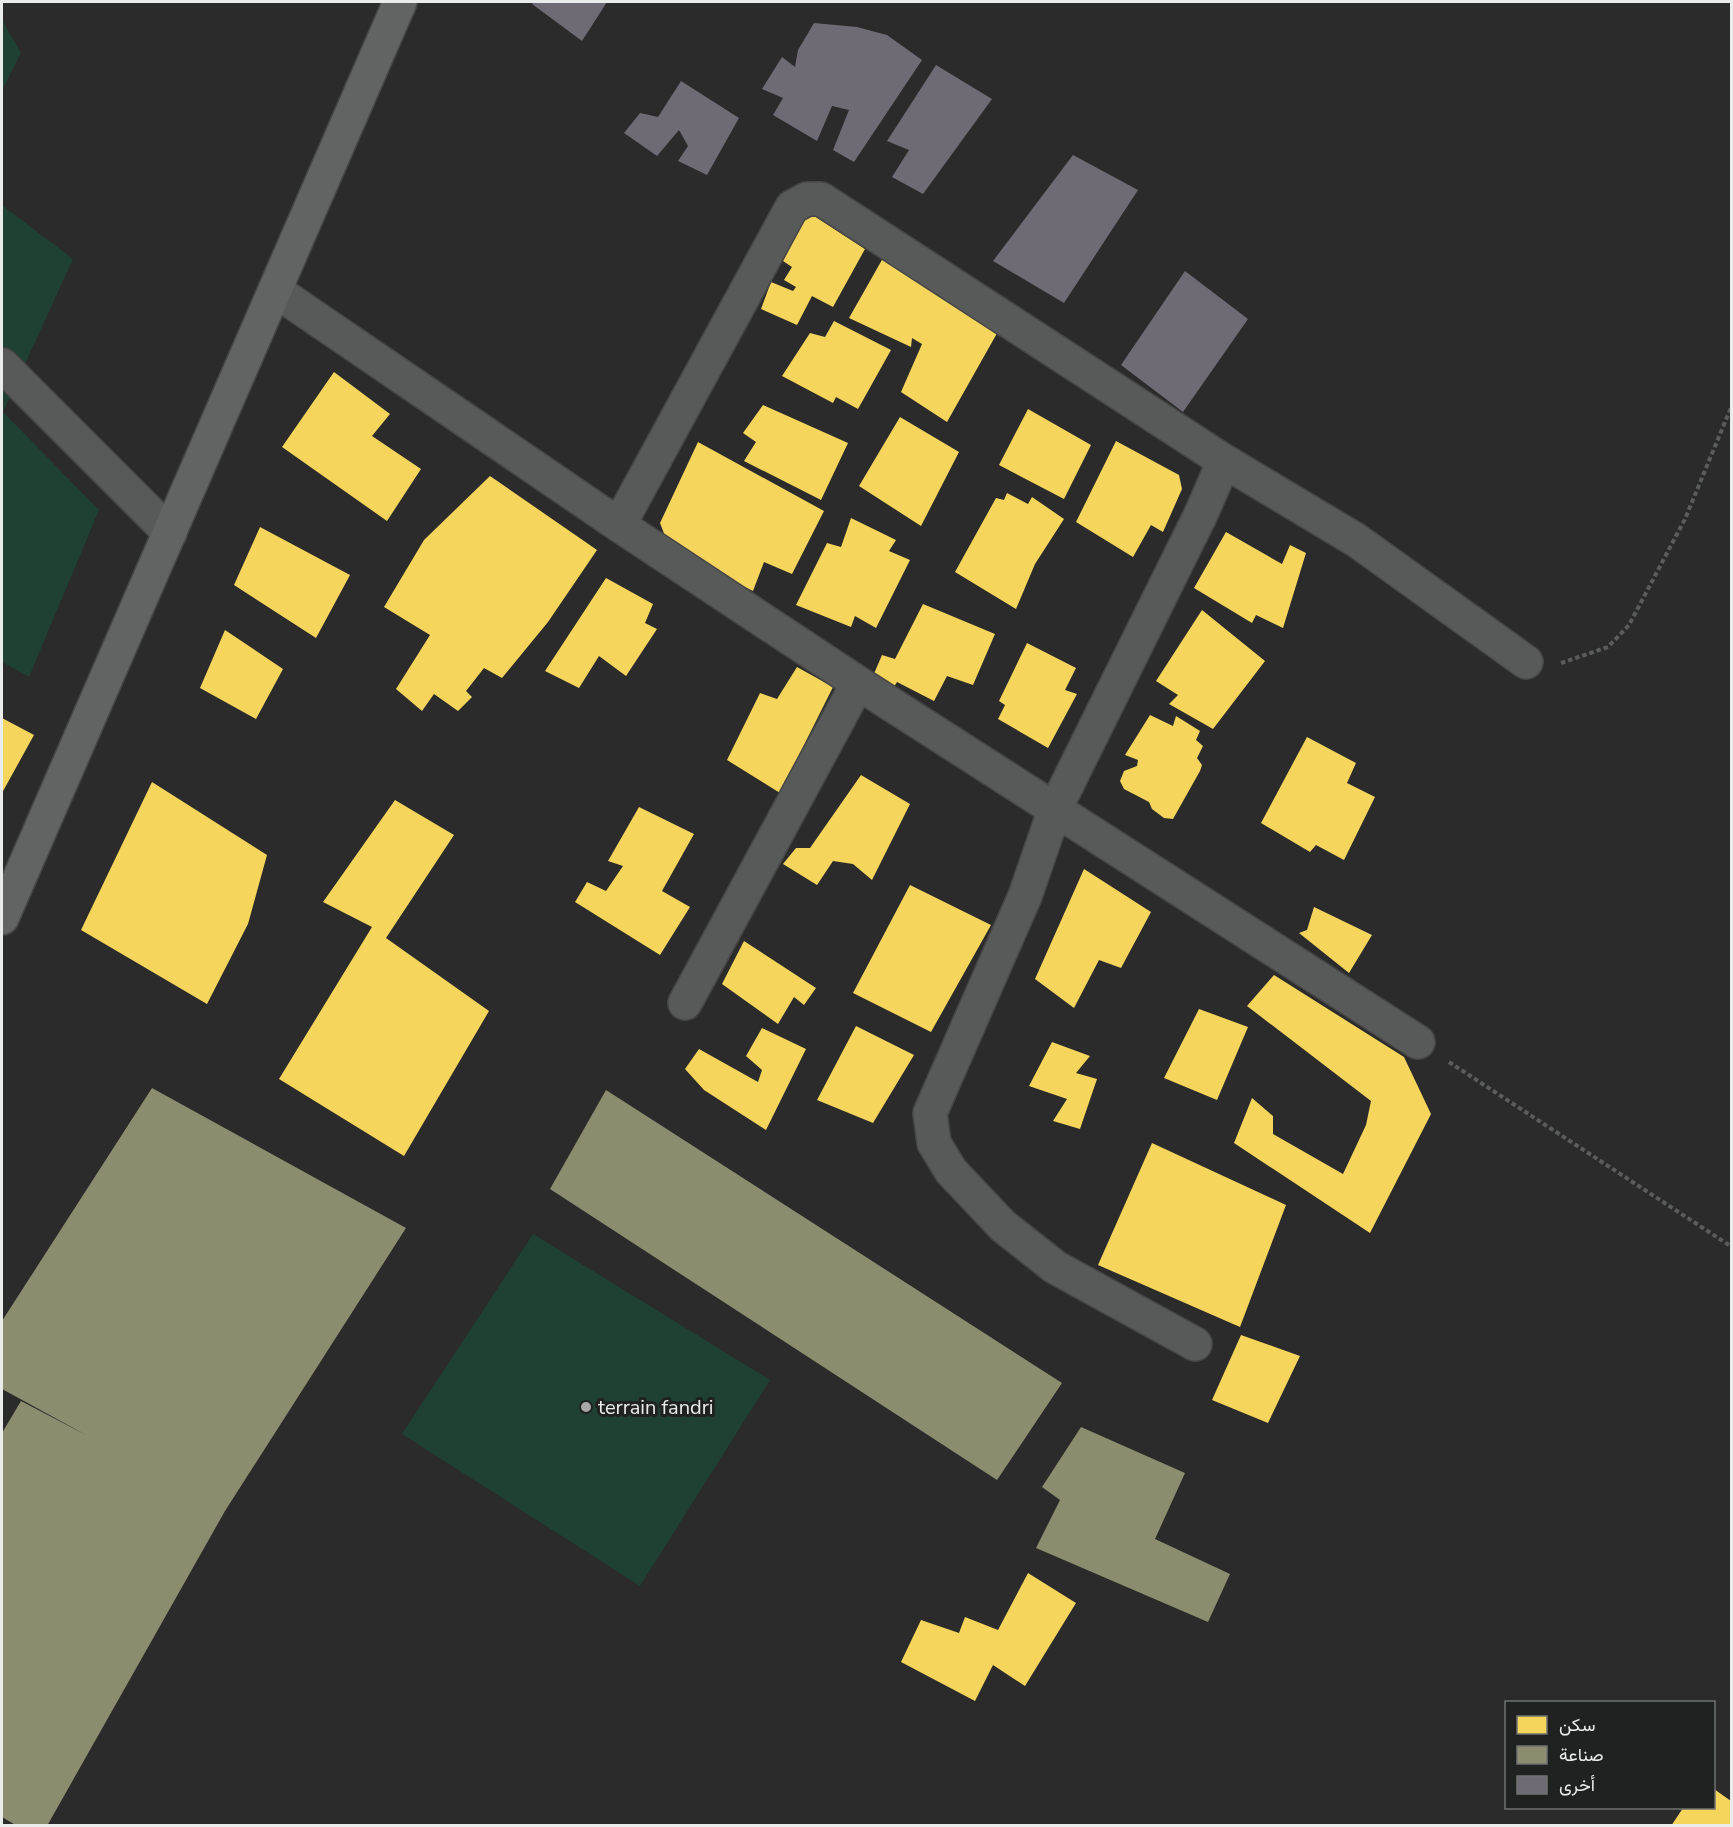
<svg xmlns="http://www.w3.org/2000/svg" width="1733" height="1827" font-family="'Nunito Sans',Vazirmatn,sans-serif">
<rect width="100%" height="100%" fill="#2a2b2a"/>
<path fill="#1e4134" d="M 2,20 L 21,53 L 2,91 Z
M 2,205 L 73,259 L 3,412 L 99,510 L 29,677 L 2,662 Z
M 533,1234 L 770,1380 L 640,1586 L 402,1434 Z"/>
<path fill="#f6d55c" d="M 808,212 L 865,249 L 833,307 L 812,296 L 797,325 L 761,309 L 771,282 L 793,291 L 796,287 L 784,280 L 792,267 L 783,261 Z
M 887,251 L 1000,328 L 947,422 L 901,392 L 922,344 L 912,338 L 911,347 L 849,318 Z
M 834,321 L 891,350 L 858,409 L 836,397 L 833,403 L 782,376 L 810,333 L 825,337 Z
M 334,372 L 390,414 L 372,436 L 421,469 L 387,521 L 282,447 Z
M 763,405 L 848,443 L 821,500 L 744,461 L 756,442 L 743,433 Z
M 1028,409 L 1091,445 L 1064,499 L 999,465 Z
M 900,417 L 959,452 L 921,526 L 859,486 Z
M 1116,441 L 1179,475 L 1182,489 L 1163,532 L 1151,525 L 1133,557 L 1076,522 Z
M 698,442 L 824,511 L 792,574 L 764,562 L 753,591 L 693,561 L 668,544 L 660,523 Z
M 490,476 L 597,550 L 548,622 L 502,678 L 484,668 L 466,691 L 472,697 L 458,711 L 434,694 L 422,711 L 396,689 L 430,635 L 384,607 L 424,540 Z
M 1007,493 L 1028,504 L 1032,497 L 1064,519 L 1035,564 L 1016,609 L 955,572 L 996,498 L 1004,500 Z
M 851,518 L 896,540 L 889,551 L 910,560 L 876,628 L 855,616 L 851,627 L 796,605 L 827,543 L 841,547 Z
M 260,527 L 350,575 L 316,638 L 234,585 Z
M 1226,532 L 1282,564 L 1290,545 L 1306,553 L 1283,628 L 1256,615 L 1252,623 L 1194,588 Z
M 606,578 L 653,604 L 645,623 L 657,629 L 626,676 L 599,656 L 579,688 L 545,671 Z
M 923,604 L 995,634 L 973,685 L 947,676 L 934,701 L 897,682 L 890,693 L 870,683 L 882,655 L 895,659 Z
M 1202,610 L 1265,661 L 1213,729 L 1169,704 L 1178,695 L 1156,681 Z
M 225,630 L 283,669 L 256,719 L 200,688 Z
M 1027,643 L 1076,668 L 1065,690 L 1077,694 L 1048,748 L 998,719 L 1005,705 L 999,701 Z
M 797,667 L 833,687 L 780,793 L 727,760 L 760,693 L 777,699 Z
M 1150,715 L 1173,726 L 1176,716 L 1200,731 L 1196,740 L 1203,746 L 1197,758 L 1202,765 L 1200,771 L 1173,819 L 1164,818 L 1152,809 L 1149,802 L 1124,789 L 1120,781 L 1124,771 L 1137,766 L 1138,760 L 1125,755 Z
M 2,718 L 34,735 L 2,793 Z
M 1307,737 L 1356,763 L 1347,783 L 1375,797 L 1344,860 L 1316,845 L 1310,852 L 1261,823 Z
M 861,775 L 910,804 L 872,880 L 853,864 L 833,861 L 817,885 L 783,864 L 796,848 L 810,848 Z
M 152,782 L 267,855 L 248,924 L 207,1004 L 81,930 Z
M 395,800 L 454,835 L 386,938 L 489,1011 L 404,1156 L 279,1079 L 372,927 L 323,902 Z
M 639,807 L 694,834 L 662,891 L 690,907 L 660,955 L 575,902 L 587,882 L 606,891 L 623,866 L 608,861 Z
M 1084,869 L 1151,912 L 1121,968 L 1099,960 L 1074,1008 L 1035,979 Z
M 910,885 L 991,925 L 931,1032 L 853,993 Z
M 1314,907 L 1372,935 L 1349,973 L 1299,933 L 1307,930 Z
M 744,941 L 816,988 L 804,1005 L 794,997 L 778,1024 L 722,984 Z
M 1274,975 L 1404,1057 L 1431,1114 L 1370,1233 L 1234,1143 L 1252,1098 L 1273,1116 L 1273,1134 L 1343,1174 L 1366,1125 L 1371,1101 L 1247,1006 Z
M 1199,1009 L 1248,1027 L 1217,1100 L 1164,1078 Z
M 856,1026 L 914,1055 L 873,1123 L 817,1100 Z
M 762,1028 L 806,1049 L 766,1130 L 704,1090 L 685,1069 L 699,1049 L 758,1082 L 762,1070 L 746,1056 Z
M 1052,1042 L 1090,1056 L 1076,1073 L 1097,1079 L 1080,1129 L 1053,1121 L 1067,1099 L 1029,1086 Z
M 1152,1143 L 1286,1205 L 1240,1327 L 1098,1265 Z
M 1241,1335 L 1300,1356 L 1268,1423 L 1212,1400 Z
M 1028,1573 L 1076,1603 L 1025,1686 L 993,1665 L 975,1701 L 901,1662 L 921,1620 L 959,1633 L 965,1617 L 998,1630 Z
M 1714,1789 L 1731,1801 L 1731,1826 L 1671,1826 L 1683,1808 L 1714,1808 Z"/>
<path fill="#8c8c6e" d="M 152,1088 L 406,1228 L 225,1511 L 47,1826 L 17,1826 L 2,1817 L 2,1433 L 21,1401 L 88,1436 L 2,1389 L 2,1321 Z
M 606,1090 L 1062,1383 L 997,1480 L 550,1189 Z
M 1081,1427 L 1185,1473 L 1155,1539 L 1230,1574 L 1208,1622 L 1036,1548 L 1060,1500 L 1042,1487 Z"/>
<path fill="#6e6b74" d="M 534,2 L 607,2 L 582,41 L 532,4 Z
M 814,23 L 857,27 L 887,35 L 922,60 L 854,162 L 833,150 L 849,110 L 832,106 L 817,141 L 773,115 L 783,98 L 762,89 L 782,57 L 795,67 L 798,50 Z
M 936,65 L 992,99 L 923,194 L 892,177 L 909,150 L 887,141 Z
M 681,81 L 739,118 L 707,175 L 678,161 L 688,146 L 679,130 L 657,156 L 624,133 L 640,113 L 658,117 Z
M 1073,155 L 1138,190 L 1064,303 L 993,261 Z
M 1185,271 L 1248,319 L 1183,412 L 1121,365 Z"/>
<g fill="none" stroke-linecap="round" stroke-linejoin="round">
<defs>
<path id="minor" d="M 276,291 L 619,525 L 858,683 L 1418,1042
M 2,365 L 170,533
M 619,525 L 792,207 L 807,199 L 821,199 L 1224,461 L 1356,540 L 1526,662
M 685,1003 L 858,683
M 1195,1344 L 1055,1267 L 1003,1226 L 951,1171 L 934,1143 L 930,1113 L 1025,896 L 1055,809 L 1201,514 L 1224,461"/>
<path id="secondary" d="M 2,918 L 400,2"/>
</defs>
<use href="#minor" stroke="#454645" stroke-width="36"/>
<use href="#secondary" stroke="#454645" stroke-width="36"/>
<path stroke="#5b5c5c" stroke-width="4" stroke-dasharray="4.5 3" stroke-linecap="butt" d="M 1561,663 L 1608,647 L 1629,625 L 1685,519 L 1732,405
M 1449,1062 L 1732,1247"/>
<use href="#minor" stroke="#585959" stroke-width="33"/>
<use href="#secondary" stroke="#626363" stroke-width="33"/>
</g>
<circle fill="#a7a8a7" stroke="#1f2221" stroke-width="2" cx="586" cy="1407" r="6"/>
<g text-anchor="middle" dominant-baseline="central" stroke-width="6" stroke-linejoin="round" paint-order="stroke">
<g font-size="20" fill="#eaeceb" stroke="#1f2221" text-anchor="start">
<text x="598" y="1407">terrain fandri</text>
</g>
</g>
<rect width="1733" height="1827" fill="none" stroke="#eaeceb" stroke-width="6"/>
<rect x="1505" y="1701" width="210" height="108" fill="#1f2221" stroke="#707372" stroke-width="1.5"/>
<rect x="1517" y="1716" width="30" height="18" fill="#f6d55c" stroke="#707372" stroke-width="1.5"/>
<text x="1559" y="1731" font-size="18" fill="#eaeceb">سكن</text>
<rect x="1517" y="1746" width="30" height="18" fill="#8c8c6e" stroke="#707372" stroke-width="1.5"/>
<text x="1559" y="1761" font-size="18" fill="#eaeceb">صناعة</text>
<rect x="1517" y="1776" width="30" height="18" fill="#6e6b74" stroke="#707372" stroke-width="1.5"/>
<text x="1559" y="1791" font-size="18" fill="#eaeceb">أخرى</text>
</svg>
